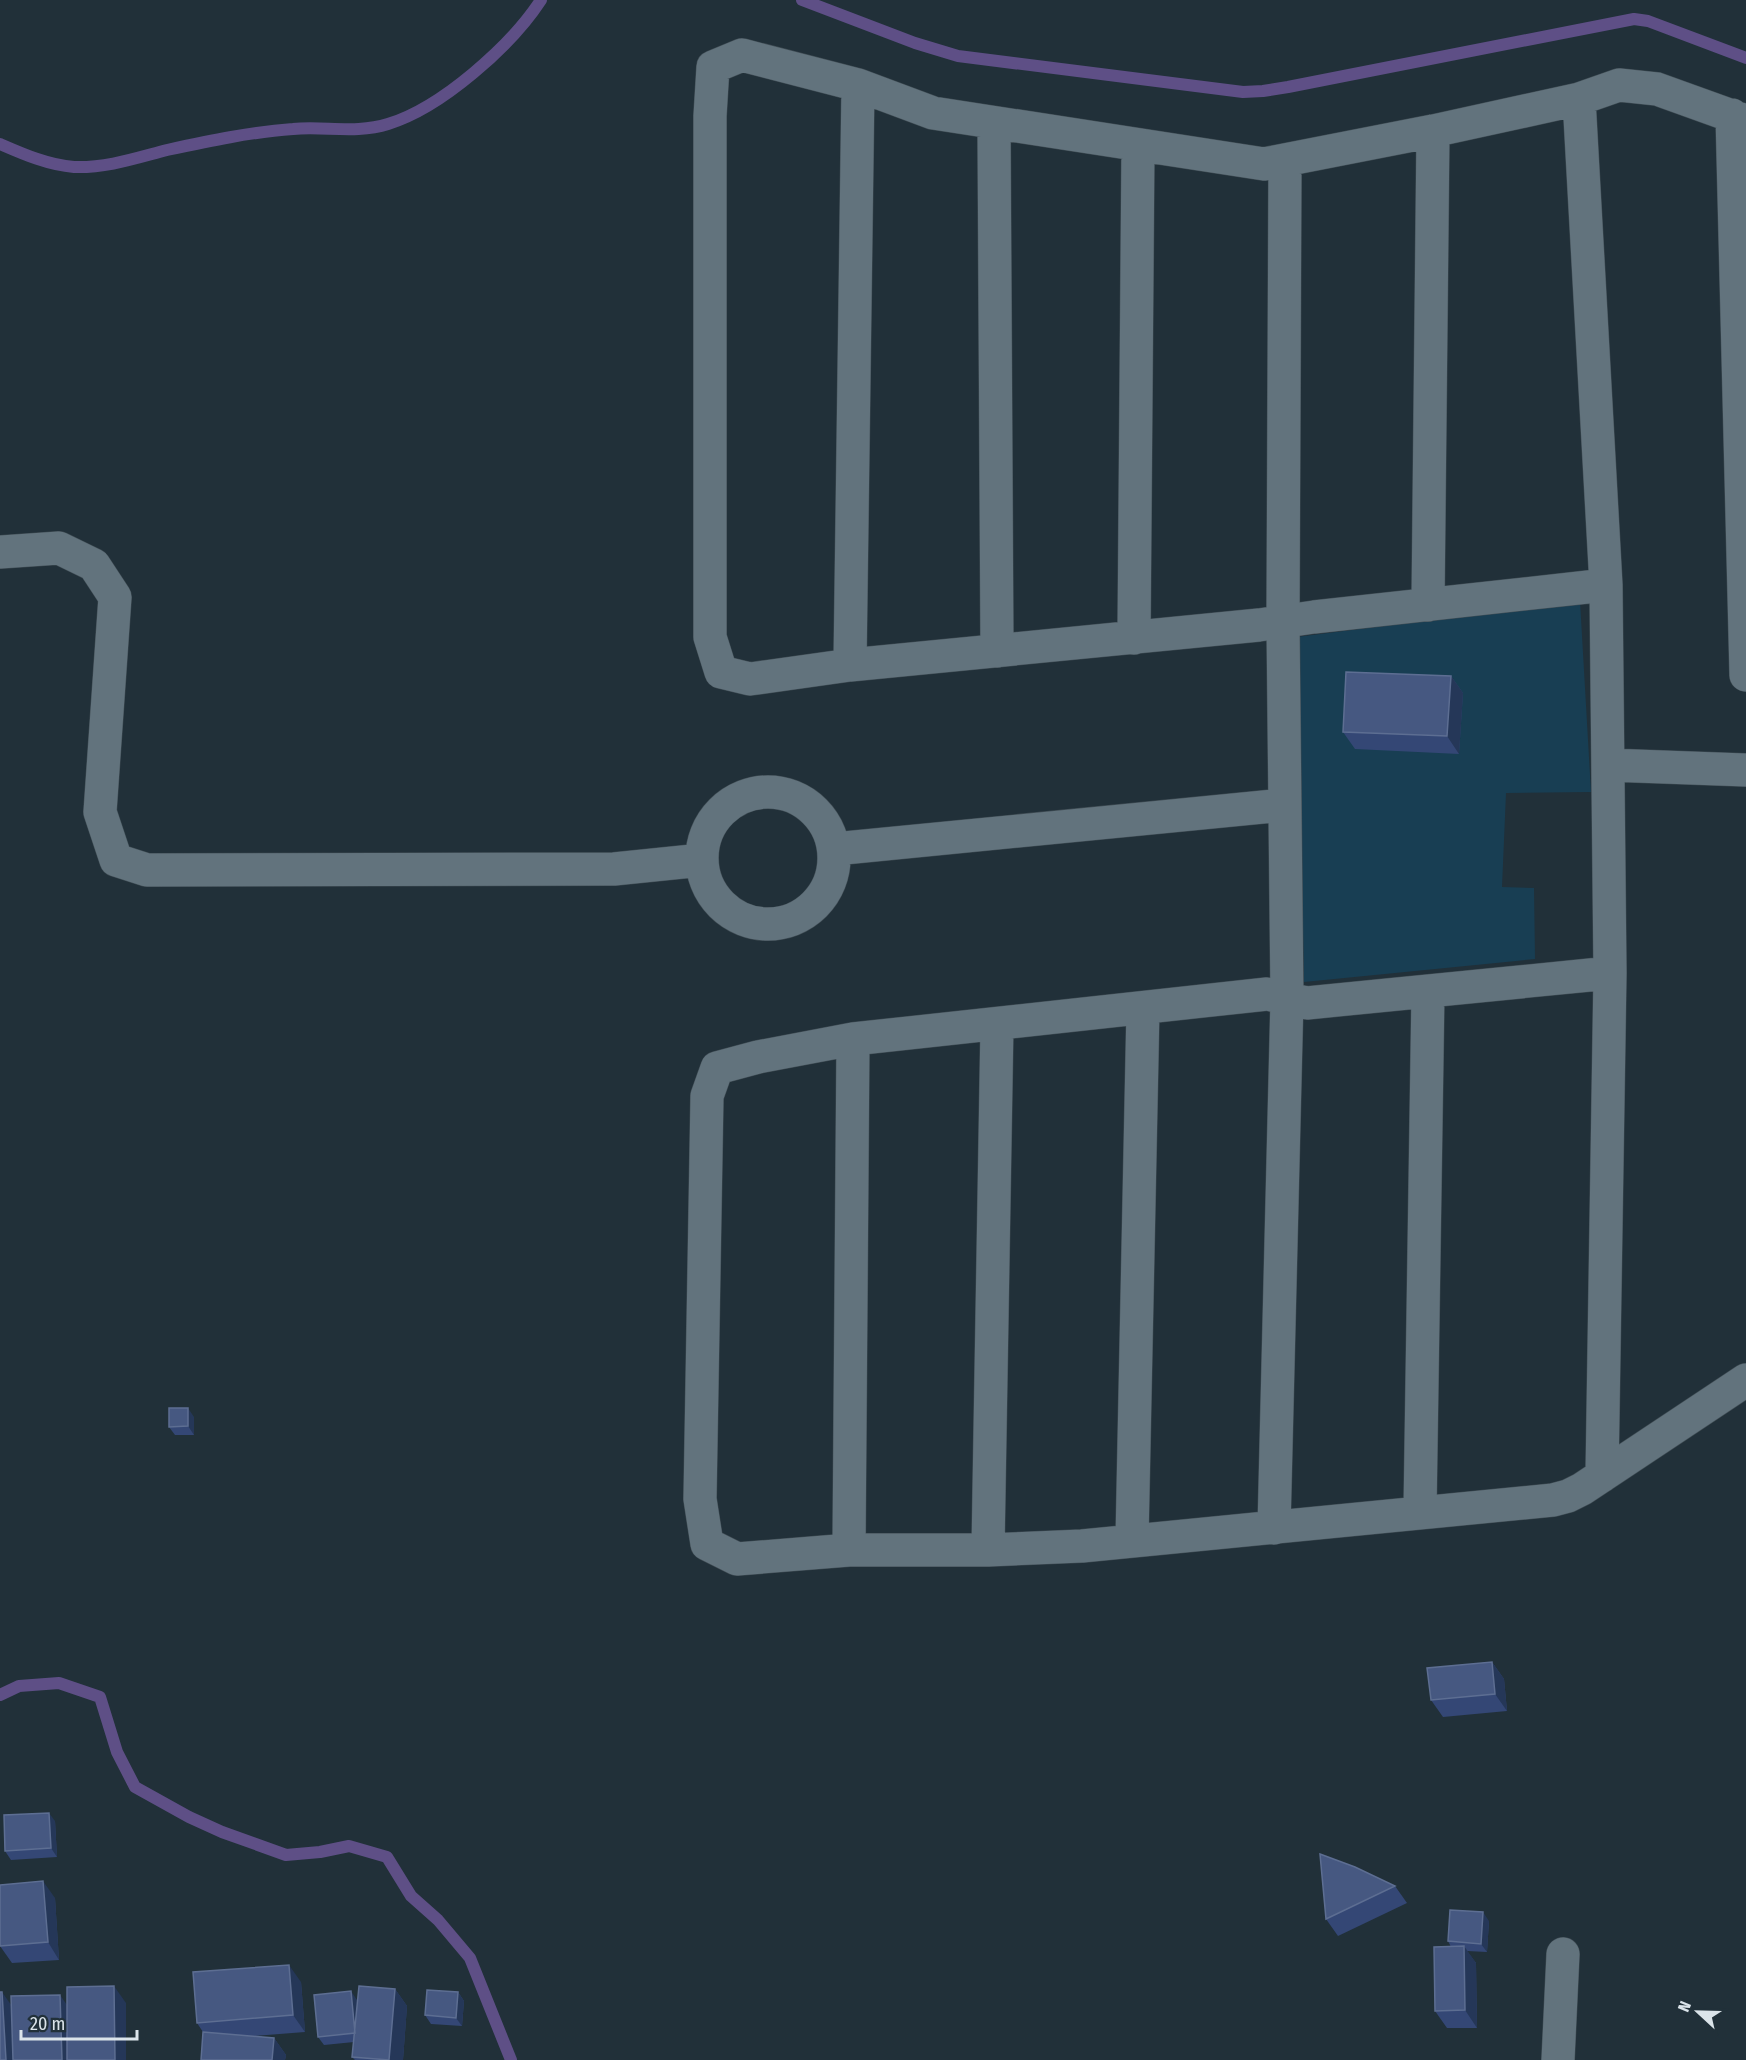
<svg xmlns="http://www.w3.org/2000/svg" width="1746" height="2060" font-family="'Fira Sans Condensed',sans-serif">
<rect width="100%" height="100%" fill="#213039"/>
<path fill="#183e53" d="M 1580,601 L 1591,792 L 1506,793 L 1502,887 L 1534,888 L 1535,959 L 1304,982 L 1297,637 Z"/>
<g fill="none" stroke-linecap="round" stroke-linejoin="round">
<path stroke="#5e4f86" stroke-width="12" d="M 802,0 L 915,43 L 958,56 L 1243,92 L 1263,91 L 1288,87 L 1634,19 L 1648,21 L 1746,58
M 0,144 C 23,154 48,165 74,167 C 107,168 136,158 167,150 C 209,141 251,132 293,129 C 324,126 357,134 388,124 C 441,108 511,46 541,0
M 0,1695 L 19,1686 L 59,1683 L 100,1697 L 117,1752 L 135,1787 L 189,1817 L 222,1832 L 286,1855 L 320,1852 L 349,1846 L 387,1857 L 411,1896 L 438,1920 L 470,1958 L 511,2060"/>
<defs>
<path id="minor" d="M 1579,99 L 1606,585 L 1610,973 L 1602,1476
M 1732,115 L 1746,675
M 994,123 L 997,651
M 0,552 L 59,548 L 94,565 L 115,597 L 100,812 L 116,860 L 147,870 L 614,869 L 702,860
M 1606,585 L 1314,617 L 1259,625 L 850,665 L 750,679 L 721,672 L 710,637 L 710,116 L 713,67 L 742,55 L 858,85 L 933,113 L 1264,164 L 1433,131 L 1579,99 L 1619,85 L 1657,89 L 1746,121
M 1428,605 L 1433,131
M 1134,638 L 1138,145
M 850,665 L 858,85
M 1608,765 L 1746,770
M702 858a66 66 0 1 1 132 0a66 66 0 1 1-132 0Z
M 834,849 L 1284,805
M 1610,973 L 1307,1003 L 1267,994 L 853,1039 L 758,1057 L 717,1068 L 707,1096 L 700,1499 L 707,1544 L 737,1559 L 849,1550 L 988,1550 L 1082,1546 L 1553,1500 L 1568,1496 L 1582,1489 L 1746,1380
M 1420,1512 L 1428,991
M 1274,1528 L 1287,998 L 1283,622 L 1285,160
M 1132,1540 L 1143,1008
M 849,1550 L 853,1039
M 988,1550 L 997,1024
M 1558,2060 L 1563,1954"/>
</defs>
<use href="#minor" stroke="#404d55" stroke-width="34"/>
<use href="#minor" stroke="#62737d" stroke-width="33"/>
</g>
<path fill="#344775" d="M 1451,676 L 1463,693 L 1459,754 L 1355,749 L 1343,732 Z
M 194,1417 L 194,1435 L 175,1435 L 169,1427 Z
M 1492,1662 L 1504,1679 L 1507,1711 L 1443,1717 L 1431,1700 Z
M 55,1821 L 57,1857 L 11,1860 L 5,1851 Z
M 1,1885 L 55,1898 L 59,1960 L 12,1963 L 0,1946 Z
M 1395,1886 L 1407,1903 L 1338,1936 L 1326,1919 Z
M 1489,1921 L 1487,1952 L 1467,1951 L 1476,1963 L 1477,2028 L 1447,2028 L 1435,2011 L 1451,1947 L 1448,1941 Z
M 301,1982 L 305,2032 L 254,2036 L 274,2038 L 286,2055 L 285,2060 L 201,2060 L 203,2032 L 197,2023 Z
M 395,1989 L 407,2006 L 403,2060 L 355,2060 L 352,2057 L 354,2042 L 324,2045 L 318,2037 L 357,2000 L 357,2004 Z
M 458,1992 L 464,2001 L 462,2026 L 431,2024 L 425,2015 Z"/>
<path fill="#253758" d="M 1451,676 L 1463,693 L 1459,754 L 1447,736 Z
M 188,1408 L 194,1417 L 194,1435 L 188,1426 Z
M 1492,1662 L 1504,1679 L 1507,1711 L 1495,1694 Z
M 49,1813 L 55,1821 L 57,1857 L 51,1848 Z
M 43,1881 L 55,1898 L 59,1960 L 48,1942 Z
M 1483,1912 L 1489,1921 L 1487,1952 L 1481,1944 Z
M 1464,1946 L 1476,1963 L 1477,2028 L 1465,2010 Z
M 289,1965 L 301,1982 L 305,2032 L 293,2015 Z
M 114,1986 L 126,2003 L 126,2060 L 115,2060 Z
M 395,1989 L 407,2006 L 403,2060 L 389,2060 Z
M 351,1991 L 357,2000 L 361,2041 L 355,2033 Z
M 2,1992 L 14,2009 L 17,2060 L 6,2060 Z
M 458,1992 L 464,2001 L 462,2026 L 456,2018 Z
M 60,1995 L 72,2012 L 73,2060 L 62,2060 Z
M 274,2038 L 286,2055 L 285,2060 L 272,2060 Z"/>
<path fill="#465881" stroke="#5d6e92" stroke-width="1.5" d="M 1346,672 L 1451,676 L 1447,736 L 1343,732 Z
M 169,1408 L 188,1408 L 188,1426 L 169,1427 Z
M 1492,1662 L 1495,1694 L 1431,1700 L 1427,1668 Z
M 49,1813 L 51,1848 L 5,1851 L 4,1815 Z
M 1320,1854 L 1355,1867 L 1395,1886 L 1326,1919 Z
M 43,1881 L 48,1942 L 0,1946 L 0,1885 Z
M 1450,1910 L 1483,1912 L 1481,1944 L 1448,1941 Z
M 1464,1946 L 1465,2010 L 1435,2011 L 1434,1947 Z
M 289,1965 L 293,2015 L 197,2023 L 193,1972 Z
M 114,1986 L 115,2060 L 67,2060 L 67,1987 Z
M 359,1986 L 395,1989 L 389,2060 L 352,2057 Z
M 427,1990 L 458,1992 L 456,2018 L 425,2015 Z
M 351,1991 L 355,2033 L 318,2037 L 314,1995 Z
M 0,1992 L 2,1992 L 6,2060 L 0,2060 Z
M 60,1995 L 62,2060 L 13,2060 L 11,1996 Z
M 203,2032 L 274,2038 L 272,2060 L 201,2060 Z"/>
<g transform="translate(1698 2012) rotate(292)" stroke="#213039" stroke-width="4.5" paint-order="stroke">
<path d="M0-4.5L10 22L0 15L-10 22Z" fill="#dbe4ea"/>
<text y="-9" font-size="16" font-weight="bold" text-anchor="middle" fill="#dbe4ea">N</text>
</g>
<path d="M21 2030v9h116v-9" fill="none" stroke="#dbe4ea" stroke-width="3"/>
<text x="30" y="2030" font-size="18" fill="#dbe4ea" stroke="#213039" stroke-width="4.5" paint-order="stroke">20 m</text>
</svg>
